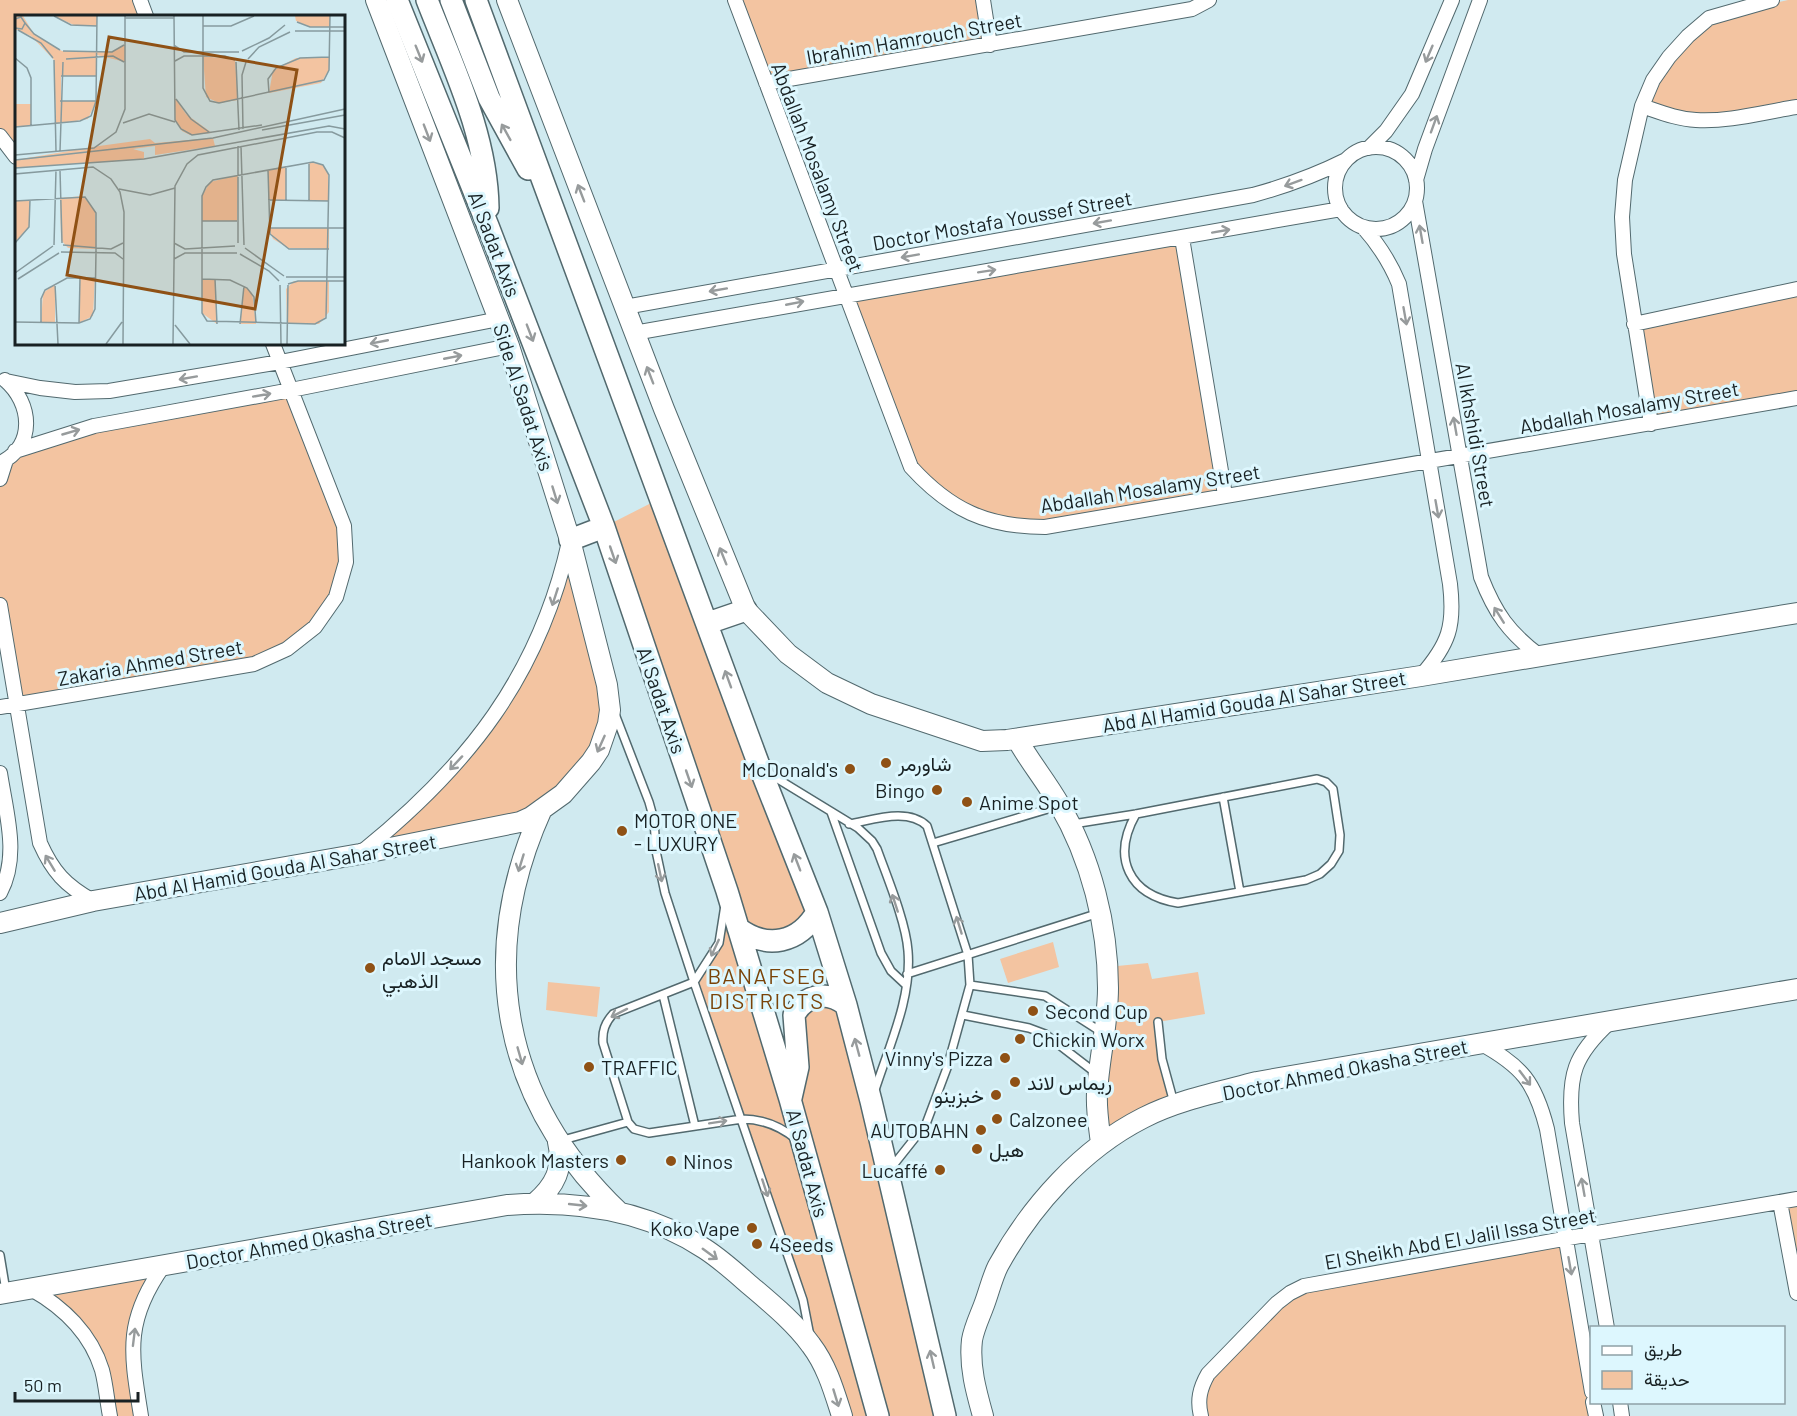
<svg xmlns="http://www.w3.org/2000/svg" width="1797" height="1416" font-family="Barlow,Vazirmatn,sans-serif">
<rect width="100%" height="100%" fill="#d0eaf0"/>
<path fill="#f3c4a1" d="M 0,0 L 140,0 L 146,16 L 16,16 L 16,157 L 0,136 Z
M 735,0 L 983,0 L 990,45 L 766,83 Z
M 1788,0 L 1797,0 L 1797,107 L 1723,119 L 1642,106 L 1688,36 L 1709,18 Z
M 1182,238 L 1225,495 L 1045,527 L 971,514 L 911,467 L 845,294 Z
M 1797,289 L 1797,398 L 1651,424 L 1634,324 Z
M 291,390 L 344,526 L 346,562 L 315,627 L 254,664 L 17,704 L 0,605 L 0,479 L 6,460 L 41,442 Z
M 661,498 L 817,912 L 805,929 L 746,934 L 790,1098 L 794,1015 L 840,1000 L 948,1416 L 842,1416 L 808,1322 L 694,982 L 719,943 L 726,893 L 604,527 Z
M 570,540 L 607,685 L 604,738 L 531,817 L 360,854 L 394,826 L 512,689 Z
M 1053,942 L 1059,967 L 1008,983 L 1000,959 Z
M 1148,963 L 1152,979 L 1198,972 L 1205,1014 L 1158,1022 L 1162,1059 L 1175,1106 L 1120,1131 L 1099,1127 L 1107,967 Z
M 548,982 L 600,987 L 597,1017 L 546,1010 Z
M 1797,1199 L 1797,1293 L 1780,1202 Z
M 1566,1238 L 1596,1416 L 1203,1416 L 1201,1385 L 1290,1293 Z
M 164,1265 L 136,1320 L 141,1416 L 110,1416 L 93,1350 L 31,1289 Z"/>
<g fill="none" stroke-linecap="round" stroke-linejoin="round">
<defs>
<path id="lane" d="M 615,714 L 649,802 L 654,820 L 656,851 L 665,893 L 694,982 L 613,1014 C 605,1023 602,1031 603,1043 L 628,1122 L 634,1129 L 649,1133 L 742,1119 C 762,1119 780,1126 796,1139
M 768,773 L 858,828 L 872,841 L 877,849 C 887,877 906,922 908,951 C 912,998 889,1046 875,1090
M 1223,797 L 1240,892
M 831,812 L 881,953 L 891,971 L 906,985
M 849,824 C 873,820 908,807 927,826 L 968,955 L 970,985 L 947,1068 L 926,1124 L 891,1168
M 1073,824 L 1136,814 L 1317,779 L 1326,782 L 1333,789 L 1340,835 L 1339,851 L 1331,864 L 1320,874 L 1306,880 L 1178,903 C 1129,895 1111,858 1136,814
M 933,843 L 1058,806
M 725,905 L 719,943 L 694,982 L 803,1300 L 810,1336
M 907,974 L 1099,913
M 970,985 L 1045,996 L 1103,1033
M 663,995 L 695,1126
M 963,1015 L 1029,1028 L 1045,1034 L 1097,1074
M 1158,1022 L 1162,1059 L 1174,1103
M 563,1140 L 628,1122
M 0,1255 L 6,1291"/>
<path id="street" d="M 140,0 L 146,16
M 735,0 L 911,467 C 950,510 987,527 1045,527 L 1797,398
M 983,0 L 990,45
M 766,83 L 1192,9 L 1209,0
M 1642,106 C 1660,112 1677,119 1696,120 C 1729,122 1764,112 1797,107
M 0,136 L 16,157
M1335 188a41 41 0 1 1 82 0a41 41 0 1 1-82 0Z
M 1369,148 L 1386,131 L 1412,94 L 1452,0
M 1416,180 L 1425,149 L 1480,0
M 1415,201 L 1481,577 C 1495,613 1509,633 1540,656
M 1363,227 C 1379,245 1390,262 1399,284 L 1450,584 C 1455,626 1449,644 1421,676
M 1182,238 L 1225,495
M 625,307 L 1253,195 C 1286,186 1316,175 1346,160
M 1634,324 L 1797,289
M 634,333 C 869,290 1106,252 1341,209
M 6,381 L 40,388 L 75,392 L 109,391 L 280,362 L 499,319
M 1651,424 L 1624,254 L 1622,217 L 1625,180 L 1642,106 L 1653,80 L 1669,57 L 1688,36 L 1709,18 L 1772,0
M 15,451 L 94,426 L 291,390 L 509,346
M 0,463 C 36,446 32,403 5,380
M 0,479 L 6,460
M 0,605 L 40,843 C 53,872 65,885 93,901
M 0,707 L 254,664 L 287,649 L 315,627 L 336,597 L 346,562 L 344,526 L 273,344
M 0,773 C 6,813 20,856 0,893
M 363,851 C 468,766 539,676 569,542
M 1480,1043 C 1522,1066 1535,1082 1547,1129 L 1592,1392
M 1780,1202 L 1797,1293
M 31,1289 C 63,1307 91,1334 102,1370 C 106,1385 107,1401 110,1416
M 1607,1328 L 1572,1123 C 1568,1075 1574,1055 1610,1022
M 1593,1402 L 1596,1416
M 1620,1402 L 1622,1416
M 141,1416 C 131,1353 124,1321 164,1265
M 1201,1416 C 1197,1400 1200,1388 1208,1374 L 1277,1303 L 1290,1293 L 1304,1286 L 1591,1234 L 1797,1199"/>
<path id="secondary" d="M 507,0 L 664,409 L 746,610 L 788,654 L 827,683 L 871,704 L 982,741 L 1007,740 L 1421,676 L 1797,613
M 1017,739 C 1029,761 1046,781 1059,804 C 1091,858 1108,926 1108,988 C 1108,1024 1099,1058 1097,1093 C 1096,1110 1099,1127 1101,1143
M 542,809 C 475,957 502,1100 619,1212
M 0,923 L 93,901 L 360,854 L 520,822 L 531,817 L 563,794 L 591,762 L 599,750 L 608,724 L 610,710 L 607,685 L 570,540 L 509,346 L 376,0
M 535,1203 C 555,1186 564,1168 558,1142
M 0,1294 L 507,1205 C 576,1200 646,1210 705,1249 C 722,1260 737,1274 752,1287 C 772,1304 795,1323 811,1345 C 827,1366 834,1391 842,1416
M 983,1416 C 976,1391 969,1366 972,1340 C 974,1328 980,1316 984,1305 C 989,1292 992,1278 998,1266 C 1031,1206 1082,1149 1143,1118 C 1178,1100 1219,1092 1257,1082 L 1797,989"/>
<path id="primary" d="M 397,0 L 488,226 L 604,527 L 727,891 L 790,1099 L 878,1416
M 427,0 C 453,67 487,135 488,208
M 451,0 L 489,98 L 528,169
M 476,0 L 760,768 L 817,912 L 846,1005 L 871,1101 L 945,1416
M 570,540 L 604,527
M 708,623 L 746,610
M 738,928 C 767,950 799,943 817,912
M 791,1098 L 798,1067 L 794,1015 C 806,994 827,990 846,1005"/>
</defs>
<use href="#lane" stroke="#52696e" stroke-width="10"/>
<use href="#street" stroke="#52696e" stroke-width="16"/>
<use href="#secondary" stroke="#52696e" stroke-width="22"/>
<use href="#primary" stroke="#52696e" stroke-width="24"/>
<use href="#lane" stroke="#fff" stroke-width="7"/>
<use href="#street" stroke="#fff" stroke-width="14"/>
<use href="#secondary" stroke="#fff" stroke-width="20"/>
<use href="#primary" stroke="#fff" stroke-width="21"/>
</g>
<defs><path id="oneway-shaft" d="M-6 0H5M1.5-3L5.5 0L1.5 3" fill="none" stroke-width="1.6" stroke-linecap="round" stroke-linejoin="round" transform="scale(1.5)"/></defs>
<g stroke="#979b9c">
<use href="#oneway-shaft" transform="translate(419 54) rotate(68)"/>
<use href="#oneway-shaft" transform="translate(1429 54) rotate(113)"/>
<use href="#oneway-shaft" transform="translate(1434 124) rotate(-70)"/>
<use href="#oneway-shaft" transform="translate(506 132) rotate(-119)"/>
<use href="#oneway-shaft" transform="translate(427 133) rotate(69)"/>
<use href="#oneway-shaft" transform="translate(1293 183) rotate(160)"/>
<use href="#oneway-shaft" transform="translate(581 193) rotate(-111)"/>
<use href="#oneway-shaft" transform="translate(1102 222) rotate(170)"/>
<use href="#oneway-shaft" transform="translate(1221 231) rotate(-10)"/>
<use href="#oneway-shaft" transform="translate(1421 234) rotate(-100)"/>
<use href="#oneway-shaft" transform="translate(910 256) rotate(170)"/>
<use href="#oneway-shaft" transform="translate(987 271) rotate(-9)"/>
<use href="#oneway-shaft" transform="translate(718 290) rotate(170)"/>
<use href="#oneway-shaft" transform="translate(795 303) rotate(-11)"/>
<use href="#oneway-shaft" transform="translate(1405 316) rotate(80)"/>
<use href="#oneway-shaft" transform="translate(530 333) rotate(69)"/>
<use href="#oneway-shaft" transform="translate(379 342) rotate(169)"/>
<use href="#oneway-shaft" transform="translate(453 357) rotate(-11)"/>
<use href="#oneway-shaft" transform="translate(650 375) rotate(-111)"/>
<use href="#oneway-shaft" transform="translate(188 378) rotate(170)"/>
<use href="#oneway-shaft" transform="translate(262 395) rotate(-10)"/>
<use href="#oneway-shaft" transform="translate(1455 426) rotate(-100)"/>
<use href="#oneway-shaft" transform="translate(71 432) rotate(-16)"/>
<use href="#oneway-shaft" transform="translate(555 495) rotate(73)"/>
<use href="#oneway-shaft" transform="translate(1437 509) rotate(80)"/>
<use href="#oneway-shaft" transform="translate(613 555) rotate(71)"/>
<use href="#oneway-shaft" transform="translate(723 556) rotate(-112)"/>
<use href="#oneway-shaft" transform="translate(555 597) rotate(108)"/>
<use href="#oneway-shaft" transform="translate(1499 615) rotate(-122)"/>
<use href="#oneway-shaft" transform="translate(728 679) rotate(-110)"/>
<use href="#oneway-shaft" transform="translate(601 744) rotate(114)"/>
<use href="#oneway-shaft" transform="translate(456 763) rotate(133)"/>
<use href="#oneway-shaft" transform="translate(689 779) rotate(71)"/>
<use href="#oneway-shaft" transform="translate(797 862) rotate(-111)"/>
<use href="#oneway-shaft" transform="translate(50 863) rotate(-121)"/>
<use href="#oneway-shaft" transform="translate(521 863) rotate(107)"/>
<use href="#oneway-shaft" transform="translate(660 873) rotate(78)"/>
<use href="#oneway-shaft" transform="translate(895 903) rotate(-108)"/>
<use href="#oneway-shaft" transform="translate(959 925) rotate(-107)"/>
<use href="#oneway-shaft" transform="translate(715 948) rotate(115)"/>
<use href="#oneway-shaft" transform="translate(619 1013) rotate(153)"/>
<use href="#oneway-shaft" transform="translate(857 1047) rotate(-105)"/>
<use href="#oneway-shaft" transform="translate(520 1056) rotate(74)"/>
<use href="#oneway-shaft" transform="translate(1525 1078) rotate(53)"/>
<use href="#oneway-shaft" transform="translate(718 1122) rotate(-9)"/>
<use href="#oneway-shaft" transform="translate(1583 1187) rotate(-100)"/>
<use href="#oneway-shaft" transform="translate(765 1188) rotate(72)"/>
<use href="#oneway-shaft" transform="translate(578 1205) rotate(6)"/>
<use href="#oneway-shaft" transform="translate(710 1254) rotate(36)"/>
<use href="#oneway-shaft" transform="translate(1570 1266) rotate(80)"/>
<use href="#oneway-shaft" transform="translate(134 1337) rotate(-83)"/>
<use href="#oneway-shaft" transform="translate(932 1359) rotate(-103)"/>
<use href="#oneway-shaft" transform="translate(836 1398) rotate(73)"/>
</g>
<g fill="#8f5115" stroke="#ddf7fe" stroke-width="2">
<circle cx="886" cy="763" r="6"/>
<circle cx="850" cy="769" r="6"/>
<circle cx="937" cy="790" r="6"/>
<circle cx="967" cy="802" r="6"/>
<circle cx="622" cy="831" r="6"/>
<circle cx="370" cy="968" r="6"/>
<circle cx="1033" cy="1011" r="6"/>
<circle cx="1020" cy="1039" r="6"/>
<circle cx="1005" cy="1058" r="6"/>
<circle cx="589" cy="1067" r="6"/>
<circle cx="1015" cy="1082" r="6"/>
<circle cx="996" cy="1095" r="6"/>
<circle cx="997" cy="1119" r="6"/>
<circle cx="981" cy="1130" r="6"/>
<circle cx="977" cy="1149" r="6"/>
<circle cx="621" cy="1160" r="6"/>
<circle cx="671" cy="1161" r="6"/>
<circle cx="940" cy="1170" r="6"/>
<circle cx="752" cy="1228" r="6"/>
<circle cx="757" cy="1244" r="6"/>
</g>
<g text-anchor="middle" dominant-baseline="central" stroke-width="6" stroke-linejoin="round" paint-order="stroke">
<g font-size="20" fill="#182123" stroke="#ddf7fe">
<text transform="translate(914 38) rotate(-10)">Ibrahim Hamrouch Street</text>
<text transform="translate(818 167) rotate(69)">Abdallah Mosalamy Street</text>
<text transform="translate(1002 220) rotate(-10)">Doctor Mostafa Youssef Street</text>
<text transform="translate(495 244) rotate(69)">Al Sadat Axis</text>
<text transform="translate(524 397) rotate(72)">Side Al Sadat Axis</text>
<text transform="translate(1629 407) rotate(-10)">Abdallah Mosalamy Street</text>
<text transform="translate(1476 435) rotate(80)">Al Ikhshidi Street</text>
<text transform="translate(1150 488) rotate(-9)">Abdallah Mosalamy Street</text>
<text transform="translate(150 662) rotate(-10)">Zakaria Ahmed Street</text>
<text transform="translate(662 700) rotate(71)">Al Sadat Axis</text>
<text transform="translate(1254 701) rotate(-9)">Abd Al Hamid Gouda Al Sahar Street</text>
<text transform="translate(285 867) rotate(-10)">Abd Al Hamid Gouda Al Sahar Street</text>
<text transform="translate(1345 1069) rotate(-11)">Doctor Ahmed Okasha Street</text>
<text transform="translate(808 1163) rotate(75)">Al Sadat Axis</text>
<text transform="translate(1460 1238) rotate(-10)">El Sheikh Abd El Jalil Issa Street</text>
<text transform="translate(309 1240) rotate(-10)">Doctor Ahmed Okasha Street</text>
</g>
<g font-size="20" fill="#182123" stroke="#ddf7fe" text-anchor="start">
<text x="898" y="763">شاورمر</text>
<text x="838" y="769" text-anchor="end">McDonald's</text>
<text x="925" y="790" text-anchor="end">Bingo</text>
<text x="979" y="802">Anime Spot</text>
<text x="634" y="820">MOTOR ONE<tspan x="634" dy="23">- LUXURY</tspan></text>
<text x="382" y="957">مسجد الامام<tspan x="382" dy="23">الذهبي</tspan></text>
<text x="1045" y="1011">Second Cup</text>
<text x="1032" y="1039">Chickin Worx</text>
<text x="993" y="1058" text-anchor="end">Vinny's Pizza</text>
<text x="601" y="1067">TRAFFIC</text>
<text x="1027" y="1082">ريماس لاند</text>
<text x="984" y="1095" text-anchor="end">خبزينو</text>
<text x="1009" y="1119">Calzonee</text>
<text x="969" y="1130" text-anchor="end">AUTOBAHN</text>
<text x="989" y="1149">هيل</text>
<text x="609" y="1160" text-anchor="end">Hankook Masters</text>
<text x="683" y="1161">Ninos</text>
<text x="928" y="1170" text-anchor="end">Lucaffé</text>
<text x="740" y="1228" text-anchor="end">Koko Vape</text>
<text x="769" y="1244">4Seeds</text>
</g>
<g font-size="22" letter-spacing="1.5" fill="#7a4308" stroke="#ddf7fe">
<text x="767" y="975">BANAFSEG<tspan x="767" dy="25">DISTRICTS</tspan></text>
</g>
</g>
<g transform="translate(15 15)">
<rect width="330" height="330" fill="#d0eaf0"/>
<path d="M 0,1 L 8,1 L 19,19 L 47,36 L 97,37 L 110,29 L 110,47 L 82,40 L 81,61 L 46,61 L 46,86 L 81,86 L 73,104 L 41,109 L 39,45 L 16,21 L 0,14 ZM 39,1 L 82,1 L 82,11 L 61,11 ZM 280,1 L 315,1 L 315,12 L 295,12 L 281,6 ZM 188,41 L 220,45 L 223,85 L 204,88 L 191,82 ZM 314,42 L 314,55 L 306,68 L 254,78 L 258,55 L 281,43 ZM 160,83 L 171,99 L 197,118 L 175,120 L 167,116 L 160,105 ZM 0,89 L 16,89 L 16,111 L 0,112 ZM 198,123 L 200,131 L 140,140 L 140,131 L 118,134 L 129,137 L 129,144 L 0,153 L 0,145 L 84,131 L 135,124 L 140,128 ZM 294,147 L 308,150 L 313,158 L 314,186 L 294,186 ZM 271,151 L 271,186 L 253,185 L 253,155 ZM 223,160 L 222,206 L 187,206 L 187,181 L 195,167 ZM 68,181 L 80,196 L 81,234 L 53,233 L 46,225 L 45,183 ZM 15,185 L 14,212 L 0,227 L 0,186 ZM 253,213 L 314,213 L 314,234 L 273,233 L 258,224 ZM 65,263 L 80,263 L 78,301 L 64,308 ZM 187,264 L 200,264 L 202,309 L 187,298 ZM 279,266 L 314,266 L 314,297 L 304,309 L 272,309 L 271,274 ZM 40,269 L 40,308 L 26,308 L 28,278 ZM 229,271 L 237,278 L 241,309 L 225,309 Z" fill="#f3c4a1"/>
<path fill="none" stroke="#869a9e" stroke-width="1.5" d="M 39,1 L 56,10 L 82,11M 159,1 L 160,105 L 166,114 L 177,120 L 247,110M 188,1 L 188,73 L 195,86 L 204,88 L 309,65 L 314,55 L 315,1M 110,3 L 159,3M 0,4 L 6,2 L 10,8 L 7,14 L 0,13M 282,7 L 295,12 L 330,12M 10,8 L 19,19 L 45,35M 188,11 L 216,11 L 239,1M 3,15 L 26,28 L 38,43M 280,16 L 330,16M 159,30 L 169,37 L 224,37M 48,36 L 97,37 L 109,30M 227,36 L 254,23 L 270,10M 0,43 L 12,53 L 16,63 L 16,111M 51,44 L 98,41 L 109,47M 233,44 L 244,32 L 275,17M 39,45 L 41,136M 160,46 L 169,41 L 210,41 L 220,45M 221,47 L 224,115M 46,61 L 81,61M 254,78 L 253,64 L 261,53 L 285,43 L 314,42M 161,84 L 176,104 L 194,117M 45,86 L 81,86M 108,108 L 134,99 L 160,107M 0,112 L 65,106 L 76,101 L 81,86 L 82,1M 228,114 L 227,60 L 231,47M 247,115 L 330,100M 226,131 L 229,230M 45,136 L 48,47M 0,140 L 79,133 L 101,117 L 110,94 L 110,1M 0,145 L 198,123 L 330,94M 298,147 L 308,150 L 314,160 L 311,303 L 300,309 L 192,306 L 187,298 L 187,181 L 191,172 L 198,165 ZM 0,153 L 129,144 L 314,111 L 330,114M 45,155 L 47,228M 253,155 L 255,219 L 274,234 L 314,234M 104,174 L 135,180 L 160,173M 253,185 L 314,186M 0,186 L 70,182 L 81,198 L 81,237 L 80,294 L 75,304 L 64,308 L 0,307M 271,186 L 271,151M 294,186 L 294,147M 187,206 L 222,206M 253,213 L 330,213M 0,227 L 0,159 L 78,152 L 96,164 L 105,177 L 109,197 L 108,329M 0,228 L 14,212 L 15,185M 159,228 L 170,234 L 220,231M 223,228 L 223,131M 39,230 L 41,155M 48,230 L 96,234 L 108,228M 230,233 L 269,261M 46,237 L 100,238 L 108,244M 225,239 L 254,256 L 264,266M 159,244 L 170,238 L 222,238M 0,258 L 38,231M 271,262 L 330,262M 3,264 L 44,238M 187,264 L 215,265 L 232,273 L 239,282 L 241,308M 200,264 L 202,309M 40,269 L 43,329M 273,269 L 283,266 L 330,266M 265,270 L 266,329M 26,308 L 26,284 L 30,275 L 52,263 L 80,263M 64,308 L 65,263M 225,309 L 229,271M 160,310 L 175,329M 91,329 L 107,307M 158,329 L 160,171 L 172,149 L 183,140 L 302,117 L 317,117 L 330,123M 272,329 L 273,270"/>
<path fill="#8f5115" fill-opacity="0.15" stroke="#8f5115" stroke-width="3" d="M 94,22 L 282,55 L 240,294 L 52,260 Z"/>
<rect width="330" height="330" fill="none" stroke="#182123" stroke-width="3"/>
</g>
<rect x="1590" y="1326" width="195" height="78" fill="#ddf7fe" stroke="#8ea1a6" stroke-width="1.5"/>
<rect x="1602" y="1346" width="30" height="9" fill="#ffffff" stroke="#8ea1a6" stroke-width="1.5"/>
<text x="1644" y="1356" font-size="18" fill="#182123">طريق</text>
<rect x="1602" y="1371" width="30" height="18" fill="#f3c4a1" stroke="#8ea1a6" stroke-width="1.5"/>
<text x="1644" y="1386" font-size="18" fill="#182123">حديقة</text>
<path d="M15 1392v9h123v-9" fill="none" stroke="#182123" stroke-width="3"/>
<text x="24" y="1392" font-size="18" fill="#182123" stroke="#ddf7fe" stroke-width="4.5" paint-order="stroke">50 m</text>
</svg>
